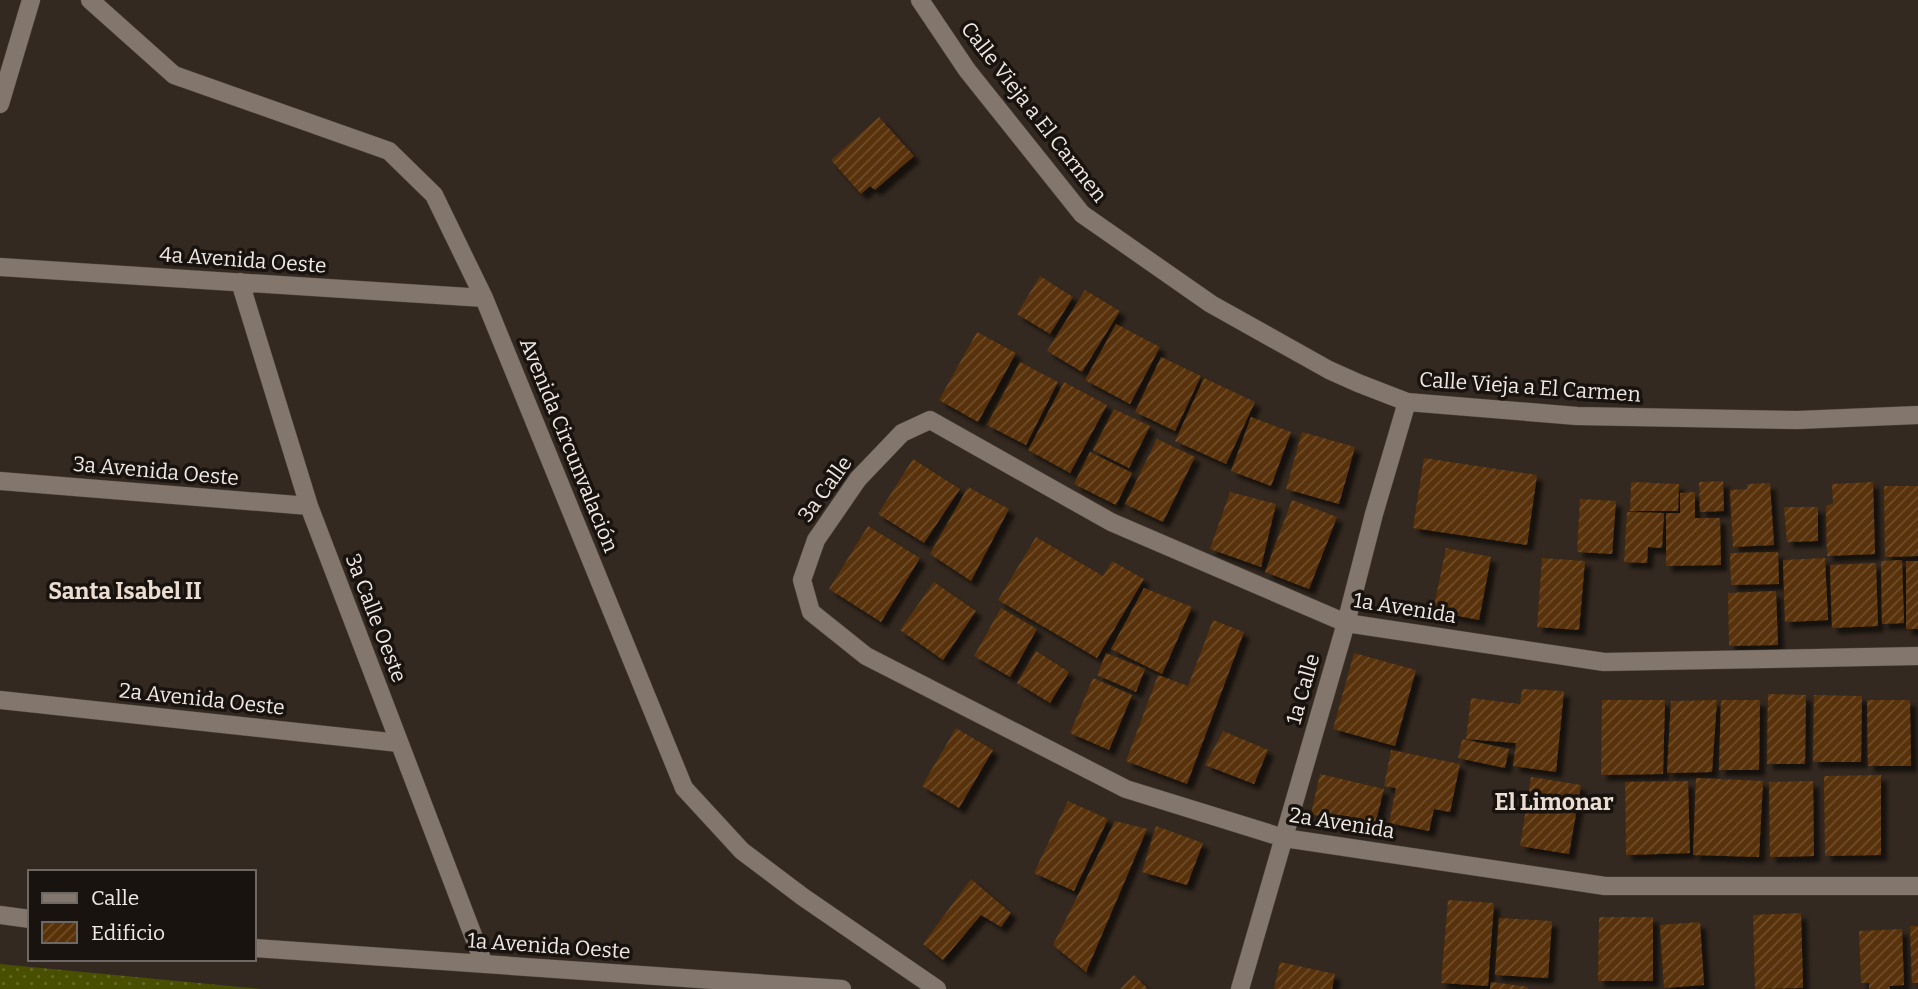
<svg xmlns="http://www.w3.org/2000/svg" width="1918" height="989" font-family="Bitter,serif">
<defs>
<pattern id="grass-dots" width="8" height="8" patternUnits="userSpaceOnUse" patternTransform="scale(1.75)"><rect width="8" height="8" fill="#484f00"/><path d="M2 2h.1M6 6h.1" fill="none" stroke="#636825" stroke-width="1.8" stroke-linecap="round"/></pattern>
<pattern id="building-hatch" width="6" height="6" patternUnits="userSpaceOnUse" patternTransform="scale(1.75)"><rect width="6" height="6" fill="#583107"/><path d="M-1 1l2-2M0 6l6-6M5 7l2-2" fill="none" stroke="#704f2b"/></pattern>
<filter id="shadow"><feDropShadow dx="6" dy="6" stdDeviation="2" flood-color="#0009"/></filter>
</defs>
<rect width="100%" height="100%" fill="#342920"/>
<path fill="url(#grass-dots)" d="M 0,964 L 261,989 L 0,989 Z"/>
<path fill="url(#building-hatch)" filter="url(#shadow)" d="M 879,117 L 914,156 L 875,190 L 870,186 L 861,194 L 831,160 Z
M 1040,276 L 1073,297 L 1050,334 L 1017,314 Z
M 1085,290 L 1120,311 L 1082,372 L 1047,351 Z
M 1116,324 L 1160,347 L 1130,404 L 1085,380 Z
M 977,332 L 1016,353 L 978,422 L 939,400 Z
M 1161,357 L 1201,376 L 1175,431 L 1135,412 Z
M 1020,362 L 1058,382 L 1026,445 L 987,425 Z
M 1204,378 L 1255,402 L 1226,464 L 1175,441 Z
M 1064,382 L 1107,405 L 1070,473 L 1028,450 Z
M 1114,409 L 1150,426 L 1129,468 L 1093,450 Z
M 1251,417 L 1291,432 L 1271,486 L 1231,471 Z
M 1302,432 L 1355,447 L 1339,504 L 1286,489 Z
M 1157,439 L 1195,457 L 1163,522 L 1125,504 Z
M 1090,452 L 1132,473 L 1116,505 L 1074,484 Z
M 1424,458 L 1537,475 L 1527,545 L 1413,528 Z
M 913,459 L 960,489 L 924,543 L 878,514 Z
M 1723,481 L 1724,511 L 1700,512 L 1699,482 Z
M 1631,482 L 1679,484 L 1678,511 L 1630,511 Z
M 1873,482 L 1875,554 L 1827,556 L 1826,506 L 1833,503 L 1832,484 Z
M 1770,483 L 1774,545 L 1733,547 L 1730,490 L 1747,489 L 1747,484 Z
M 1884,486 L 1918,486 L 1918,556 L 1885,557 Z
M 968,487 L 1009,509 L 971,581 L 930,554 Z
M 1230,492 L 1276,504 L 1261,567 L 1210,549 Z
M 1695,492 L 1695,518 L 1720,518 L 1721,565 L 1666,566 L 1666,513 L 1680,513 L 1680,493 Z
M 1580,499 L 1616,501 L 1612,554 L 1577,552 Z
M 1292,500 L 1337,517 L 1309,589 L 1265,572 Z
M 1784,507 L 1818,507 L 1818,541 L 1787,542 Z
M 1627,512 L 1664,513 L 1662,548 L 1648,547 L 1647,563 L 1624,562 Z
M 868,526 L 920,558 L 881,622 L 829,589 Z
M 1036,537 L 1103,576 L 1112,561 L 1144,579 L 1097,658 L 998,600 Z
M 1446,548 L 1491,557 L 1479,620 L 1433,611 Z
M 1778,552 L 1779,584 L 1731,585 L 1730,553 Z
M 1542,558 L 1585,561 L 1579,630 L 1537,627 Z
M 1825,558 L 1828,620 L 1785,622 L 1783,560 Z
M 1902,560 L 1904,623 L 1882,624 L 1881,561 Z
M 1906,561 L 1918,561 L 1918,629 L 1906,629 Z
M 1876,563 L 1878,626 L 1832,628 L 1830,565 Z
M 934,582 L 976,611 L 943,660 L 900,630 Z
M 1144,588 L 1192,607 L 1162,674 L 1111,649 Z
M 1776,591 L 1778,645 L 1729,646 L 1728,593 Z
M 1001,608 L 1037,629 L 1010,677 L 974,656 Z
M 1213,620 L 1244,632 L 1187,784 L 1126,761 L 1158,675 L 1188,686 Z
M 1036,651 L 1069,672 L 1050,703 L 1017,683 Z
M 1106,653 L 1145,669 L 1136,692 L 1097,675 Z
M 1354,653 L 1416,670 L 1395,746 L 1333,729 Z
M 1093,678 L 1132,695 L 1109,750 L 1070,733 Z
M 1522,689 L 1564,691 L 1556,772 L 1513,766 L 1516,743 L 1466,739 L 1471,698 L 1520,704 Z
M 1768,694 L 1806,695 L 1805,764 L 1767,764 Z
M 1814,695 L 1862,696 L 1861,762 L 1813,762 Z
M 1602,700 L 1665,700 L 1663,774 L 1601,775 Z
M 1717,700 L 1712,772 L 1667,773 L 1671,701 Z
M 1721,700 L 1760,700 L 1759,770 L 1719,770 Z
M 1867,700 L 1910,700 L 1911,766 L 1868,766 Z
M 956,728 L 993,750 L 959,808 L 922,786 Z
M 1223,731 L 1268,750 L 1254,784 L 1205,765 Z
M 1462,739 L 1509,749 L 1505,768 L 1458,758 Z
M 1391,750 L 1460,764 L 1450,812 L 1434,809 L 1429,831 L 1389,823 L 1396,788 L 1384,786 Z
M 1320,774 L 1384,789 L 1374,829 L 1311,814 Z
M 1881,775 L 1881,855 L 1825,856 L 1824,776 Z
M 1531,777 L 1581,785 L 1569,854 L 1520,846 Z
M 1696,778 L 1763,781 L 1759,857 L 1693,855 Z
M 1688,781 L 1690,853 L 1626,855 L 1625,782 Z
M 1813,781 L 1814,856 L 1770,857 L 1769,782 Z
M 1068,801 L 1108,819 L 1074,891 L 1034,873 Z
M 1115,821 L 1147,829 L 1086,972 L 1053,945 Z
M 1156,826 L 1203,843 L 1187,885 L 1142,872 Z
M 971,879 L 1011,913 L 1001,927 L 981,915 L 943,960 L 923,944 Z
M 1448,900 L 1494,903 L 1488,986 L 1441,983 Z
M 1801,913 L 1803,988 L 1755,989 L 1753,915 Z
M 1599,917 L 1653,917 L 1653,981 L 1598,981 Z
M 1499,918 L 1552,921 L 1548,978 L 1495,975 Z
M 1700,922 L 1704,985 L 1664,988 L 1660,925 Z
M 1910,926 L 1918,926 L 1918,983 L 1912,983 Z
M 1902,929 L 1904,985 L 1889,986 L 1890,989 L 1869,989 L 1869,983 L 1861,983 L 1859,931 Z
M 1280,962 L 1335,974 L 1332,989 L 1274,989 Z
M 1134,975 L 1148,989 L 1120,989 Z
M 1491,982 L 1528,987 L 1528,989 L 1490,989 Z"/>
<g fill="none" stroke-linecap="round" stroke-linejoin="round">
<defs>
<path id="street" d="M 90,0 L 174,75 L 389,151 L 434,195 L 484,298 L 684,788 L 742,851 L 803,897 L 937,989
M 0,104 L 31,0
M 0,267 L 484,298
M 240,282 L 309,506 L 484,964
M 0,481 L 309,506
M 1918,656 L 1604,662 L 1346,623 L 1111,522 L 930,420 L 902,433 L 858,479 L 816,540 L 802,580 L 811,612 L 866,656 L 1126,789 L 1284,838 L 1605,886 L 1918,886
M 0,700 L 399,743
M 0,915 L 30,919
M 254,948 L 842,989
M 1240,989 L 1346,623 L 1374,514 L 1407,402"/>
<path id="secondary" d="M 920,0 L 967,70 L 1082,214 L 1211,304 L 1329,370 L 1358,383 L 1407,402 L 1577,416 L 1798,420 L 1918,415"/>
</defs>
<use href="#street" stroke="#4e453d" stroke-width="19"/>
<use href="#secondary" stroke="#4e453d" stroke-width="19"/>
<use href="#street" stroke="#83766c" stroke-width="18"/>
<use href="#secondary" stroke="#83766c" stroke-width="18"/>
</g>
<g text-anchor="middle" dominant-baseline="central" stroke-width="7" stroke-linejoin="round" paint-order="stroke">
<g font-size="21" fill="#f0e8e3" stroke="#18130f">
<text transform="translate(1034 112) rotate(52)">Calle Vieja a El Carmen</text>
<text transform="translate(243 260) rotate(4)">4a Avenida Oeste</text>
<text transform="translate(1530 387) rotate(4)">Calle Vieja a El Carmen</text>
<text transform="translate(569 445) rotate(68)">Avenida Circunvalación</text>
<text transform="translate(156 471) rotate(5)">3a Avenida Oeste</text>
<text transform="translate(825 489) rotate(-54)">3a Calle</text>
<text transform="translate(1405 608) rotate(9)">1a Avenida</text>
<text transform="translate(376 618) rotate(69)">3a Calle Oeste</text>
<text transform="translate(1303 689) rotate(-74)">1a Calle</text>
<text transform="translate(202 699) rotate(6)">2a Avenida Oeste</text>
<text transform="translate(1342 823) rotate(9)">2a Avenida</text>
<text transform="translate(549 946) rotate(4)">1a Avenida Oeste</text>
</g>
<g font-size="23" font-weight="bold" fill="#ebddd1" stroke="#18130f">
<text x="125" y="591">Santa Isabel II</text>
<text x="1554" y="802">El Limonar</text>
</g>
</g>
<rect x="28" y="870" width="228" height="91" fill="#18130f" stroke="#6e6864" stroke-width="2"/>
<rect x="42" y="893" width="35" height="10" fill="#83766c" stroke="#6e6864" stroke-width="2"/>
<text x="91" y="905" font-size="21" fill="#f0e8e3">Calle</text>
<rect x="42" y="922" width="35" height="21" fill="url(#building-hatch)" stroke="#6e6864" stroke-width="2"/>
<text x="91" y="940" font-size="21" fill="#f0e8e3">Edificio</text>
</svg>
